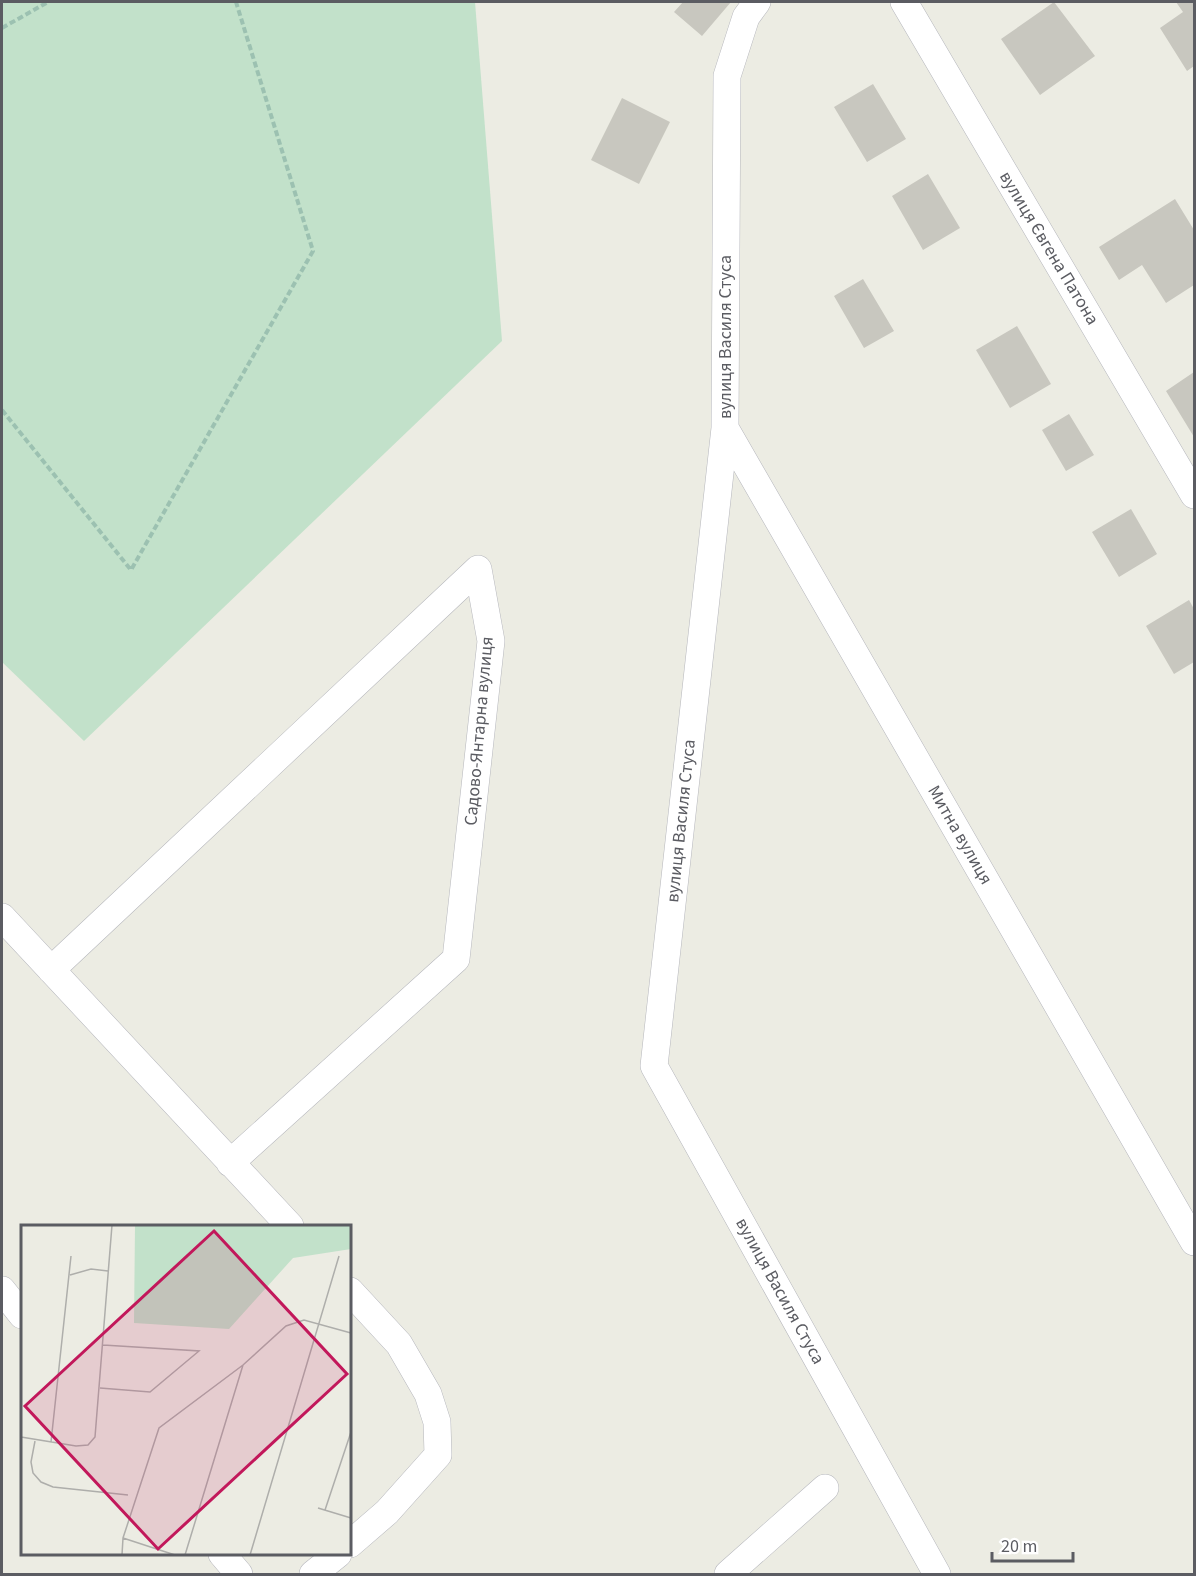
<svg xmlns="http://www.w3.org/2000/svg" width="1196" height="1576" font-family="'Source Sans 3',sans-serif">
<rect width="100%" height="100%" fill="#ecece3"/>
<path fill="#c2e1ca" d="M 2,2 L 475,2 L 502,341 L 84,741 L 2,662 Z"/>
<path fill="#c8c7bf" d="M 683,2 L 731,2 L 702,36 L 674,12 Z
M 1054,2 L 1095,56 L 1040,95 L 1001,39 Z
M 1176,2 L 1194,2 L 1194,66 L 1187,71 L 1160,28 L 1183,12 Z
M 873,84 L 906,139 L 867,162 L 834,107 Z
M 622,98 L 670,122 L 639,184 L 591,160 Z
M 928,174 L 960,228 L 923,250 L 892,196 Z
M 1175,199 L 1194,230 L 1194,285 L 1166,303 L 1142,265 L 1119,280 L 1099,247 Z
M 863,279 L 894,331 L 864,348 L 834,296 Z
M 1017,326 L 1051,384 L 1010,408 L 976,350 Z
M 1194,372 L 1194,437 L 1166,391 Z
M 1069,414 L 1094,455 L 1066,471 L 1042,430 Z
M 1131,509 L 1157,554 L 1119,577 L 1092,532 Z
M 1189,600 L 1194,609 L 1194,662 L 1174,674 L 1146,626 Z"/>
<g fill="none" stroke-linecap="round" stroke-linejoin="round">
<defs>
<path id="minor" d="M 757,2 L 746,17 L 727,76 L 725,428 L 654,1066 L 937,1574
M 904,2 L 1194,495
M 725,428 L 1194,1242
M 2,917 L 290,1226
M 51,970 L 478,569 L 491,641 L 456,959 L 230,1163
M 2,1290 L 22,1315
M 350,1291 L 399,1344 L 428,1394 L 437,1422 L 438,1455 L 387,1512 L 350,1544
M 222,1554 L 239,1574
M 313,1574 L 338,1554
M 728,1574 L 825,1488"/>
</defs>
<use href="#minor" stroke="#b5b6bc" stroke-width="28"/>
<path stroke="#9cc1b1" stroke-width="4" stroke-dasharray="6 3" stroke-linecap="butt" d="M 2,28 L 48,2
M 2,410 L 131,570 L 313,251 L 236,2"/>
<use href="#minor" stroke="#fff" stroke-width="27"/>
</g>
<g text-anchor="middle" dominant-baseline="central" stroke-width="4.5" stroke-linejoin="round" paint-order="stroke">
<g font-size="18" fill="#5b5c62" stroke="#fff">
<text transform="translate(1049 248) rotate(59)">вулиця Євгена Патона</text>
<text transform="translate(725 337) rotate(-90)">вулиця Василя Стуса</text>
<text transform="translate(479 731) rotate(-85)">Садово-Янтарна вулиця</text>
<text transform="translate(681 821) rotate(-84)">вулиця Василя Стуса</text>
<text transform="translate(960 835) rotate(60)">Митна вулиця</text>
<text transform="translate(780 1291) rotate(61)">вулиця Василя Стуса</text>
</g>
</g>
<g transform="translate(21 1225)">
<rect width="330" height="330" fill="#ecece3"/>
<path d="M 114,0 L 330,0 L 330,24 L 272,33 L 208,104 L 113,98 Z" fill="#c2e1ca"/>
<path fill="none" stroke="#aeaeab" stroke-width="1.5" d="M 49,50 L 70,44 L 87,46M 79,163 L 129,167 L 178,126 L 82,120M 0,212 L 55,221 L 67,220 L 74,212 L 91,0M 14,216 L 10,237 L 12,248 L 20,257 L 32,262 L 107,270M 30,217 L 50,31M 297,283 L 330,293M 304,285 L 330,207M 102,313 L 154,330M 101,330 L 102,313 L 138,203 L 222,140 L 265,101 L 283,95 L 330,108M 164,330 L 222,140M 229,330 L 318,31"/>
<path fill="#c2185b" fill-opacity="0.15" stroke="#c2185b" stroke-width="3" d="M 193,6 L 326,149 L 137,324 L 4,181 Z"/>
<rect width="330" height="330" fill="none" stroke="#5b5c62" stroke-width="3"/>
</g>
<rect width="1196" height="1576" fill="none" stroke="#5b5c62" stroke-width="6"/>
<path d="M992 1552v9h81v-9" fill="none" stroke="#5b5c62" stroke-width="3"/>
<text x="1001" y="1552" font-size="18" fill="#5b5c62" stroke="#ffffff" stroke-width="4.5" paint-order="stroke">20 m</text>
</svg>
